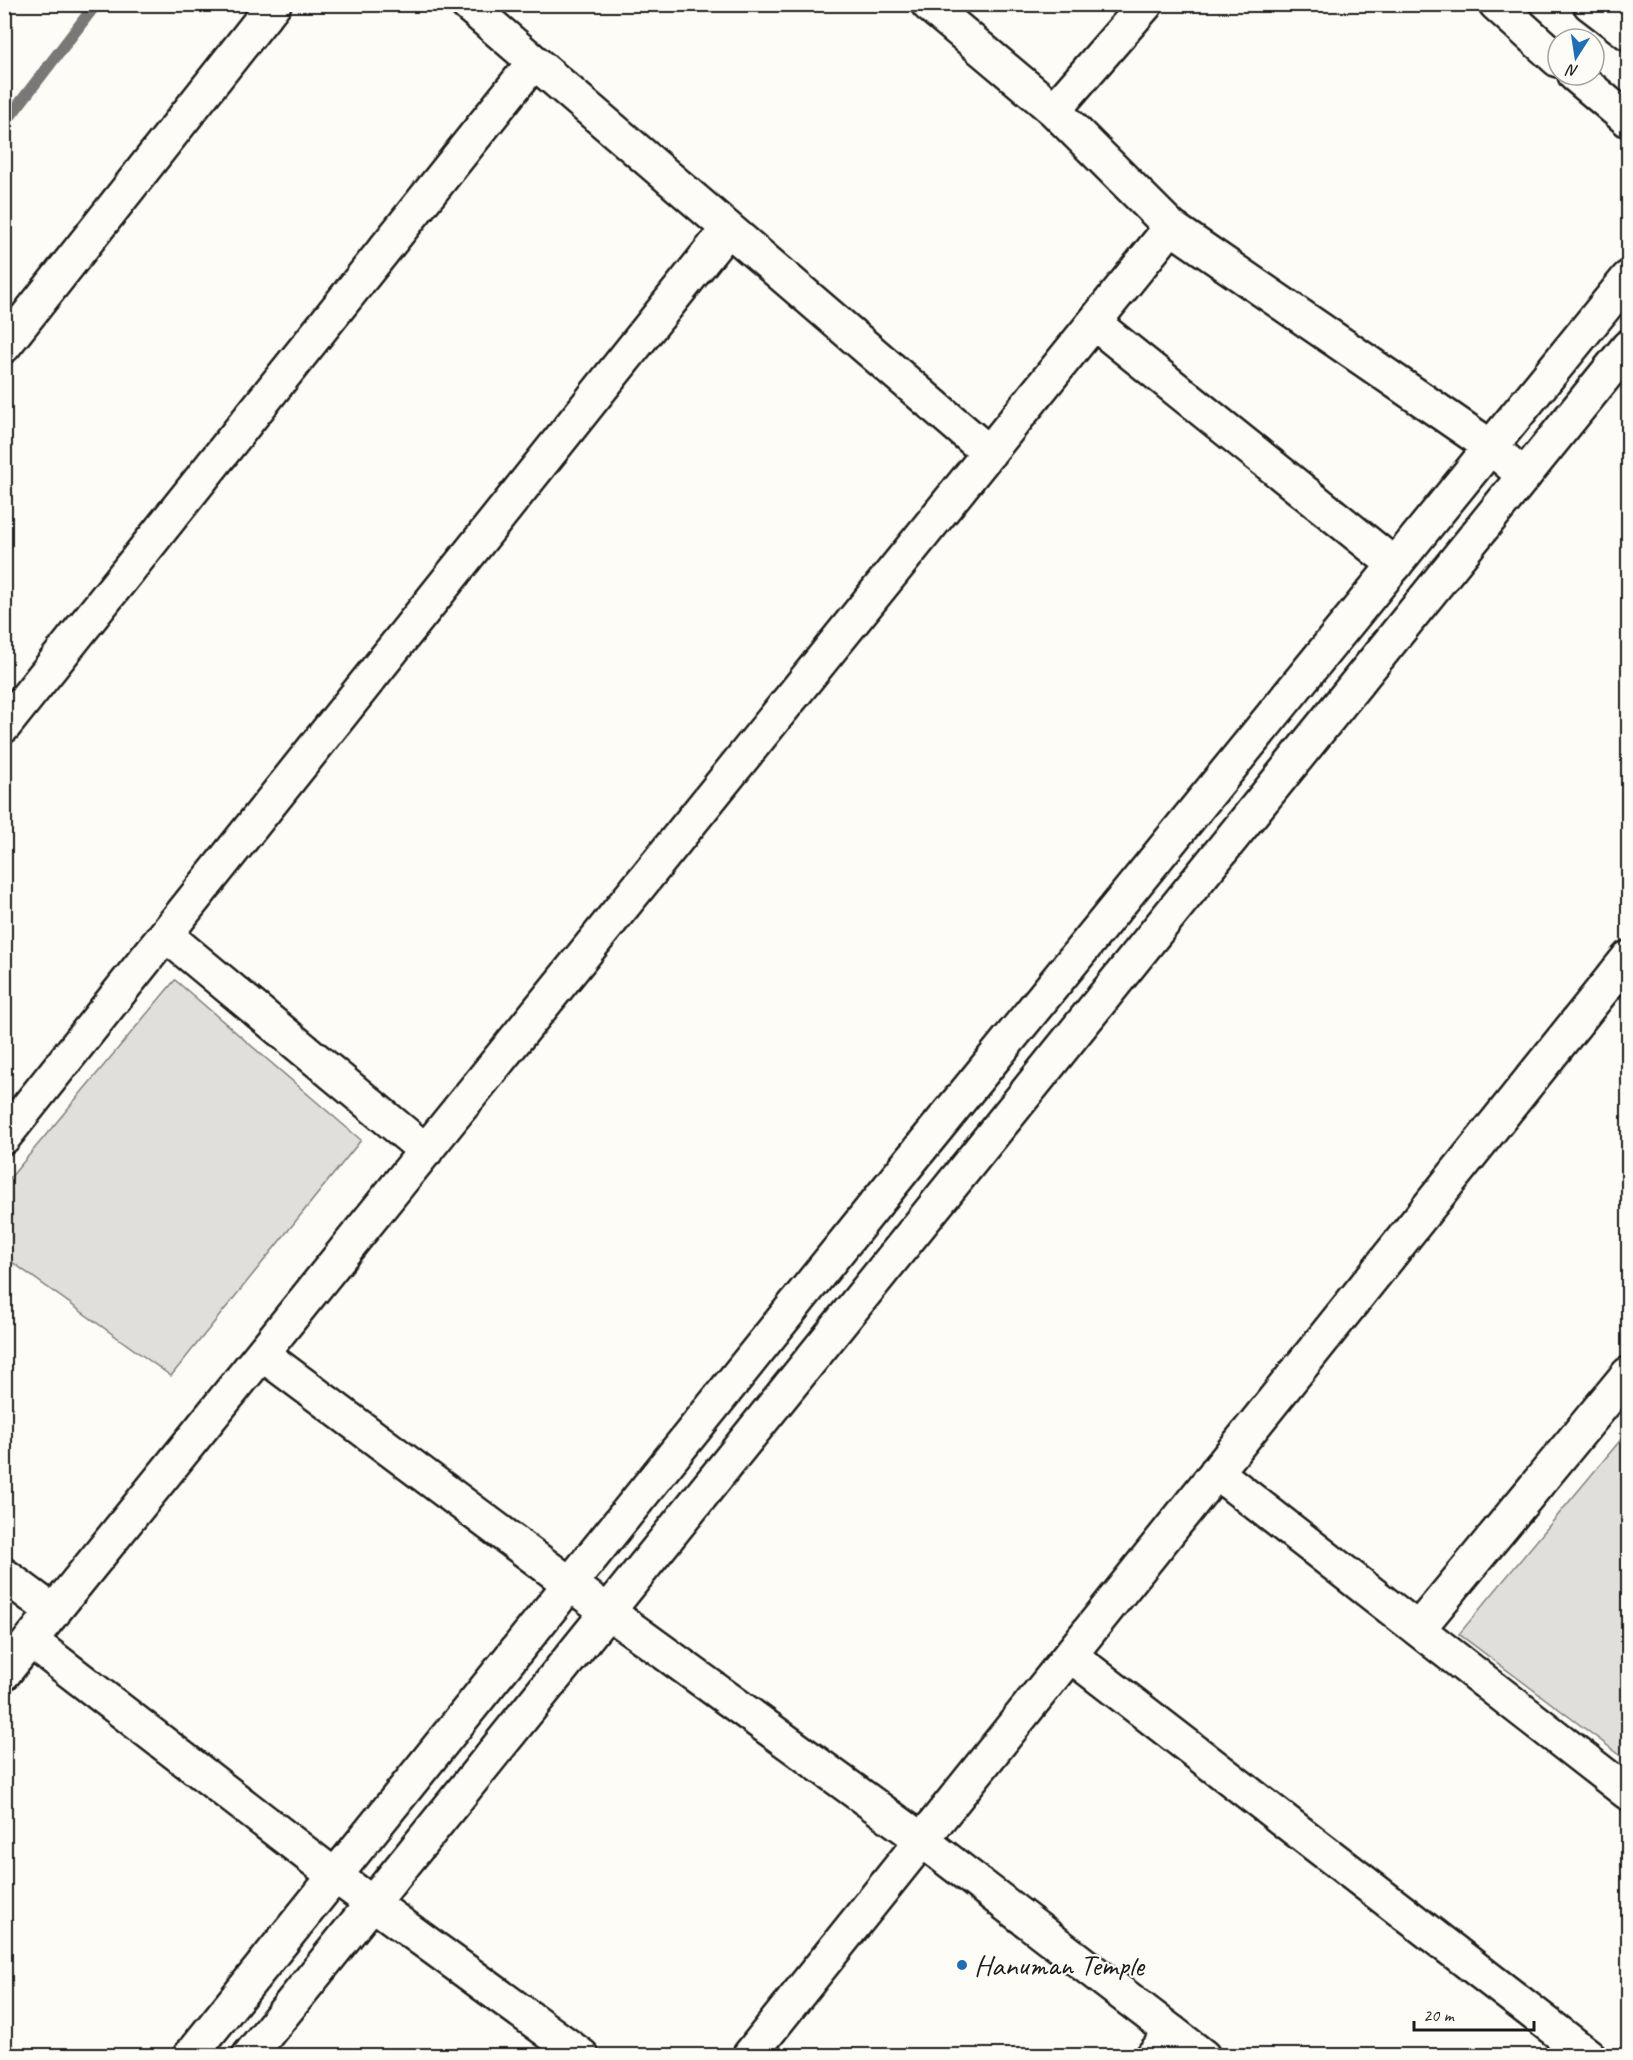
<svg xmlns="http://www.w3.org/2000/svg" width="1633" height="2060" font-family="Caveat,sans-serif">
<rect width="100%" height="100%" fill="#fdfcf7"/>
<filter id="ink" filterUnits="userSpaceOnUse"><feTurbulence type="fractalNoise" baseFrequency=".0167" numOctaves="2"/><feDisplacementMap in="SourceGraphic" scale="12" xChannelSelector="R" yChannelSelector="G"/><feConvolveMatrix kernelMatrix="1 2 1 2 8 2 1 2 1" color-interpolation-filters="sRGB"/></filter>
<g filter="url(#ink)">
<path fill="#e0dfdb" stroke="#7e7e7c" stroke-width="1.5" d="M 175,980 L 361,1140 L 171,1376 L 5,1257 L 5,1184 Z
M 1628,1431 L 1628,1761 L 1459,1634 Z"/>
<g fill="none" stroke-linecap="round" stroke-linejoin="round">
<path stroke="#797876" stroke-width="12" d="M 4,124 L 96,4"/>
<defs>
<path id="minor" d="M 467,4 L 989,453
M 928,4 L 1054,110 L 1171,227 L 1491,447 L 1524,476
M 1054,110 L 1146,4
M 1094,323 L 1395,565
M 4,346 L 274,4
M 4,726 L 534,62
M 166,935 L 426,1151
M 4,1137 L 728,229
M 262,1354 L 570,1584 L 922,1840 L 1203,2056
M 1216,1472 L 1628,1793
M 4,1575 L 54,1612
M 1418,1629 L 1628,1374
M 31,1641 L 335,1876 L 582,2056
M 1070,1655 L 1589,2056
M 4,1673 L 1171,227
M 749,2056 L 1628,958
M 1153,2056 L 1172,2032"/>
<path id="tertiary" d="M 1496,4 L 1558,60
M 1590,4 L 1628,33
M 1575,75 L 1628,120
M 190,2056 L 924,1144 L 1628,278
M 249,2056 L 1628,347"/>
</defs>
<use href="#minor" stroke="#1c1c1c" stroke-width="38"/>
<use href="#tertiary" stroke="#1c1c1c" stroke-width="38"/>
<use href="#minor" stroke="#fdfcf7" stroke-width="33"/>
<use href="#tertiary" stroke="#fdfcf7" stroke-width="33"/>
</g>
</g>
<circle fill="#1f6fb2" stroke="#fdfcf7" stroke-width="2" cx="962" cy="1965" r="6"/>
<g text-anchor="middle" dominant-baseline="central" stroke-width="4.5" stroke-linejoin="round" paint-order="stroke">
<g font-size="30" fill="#1c1c1c" stroke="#fdfcf7" text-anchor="start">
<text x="974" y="1965">Hanuman Temple</text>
</g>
</g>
<rect width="1633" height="2060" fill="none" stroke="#fdfcf7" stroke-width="24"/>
<rect x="12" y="12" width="1609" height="2036" fill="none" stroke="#1c1c1c" stroke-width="2" filter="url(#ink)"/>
<g transform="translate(1576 57) rotate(192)"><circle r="28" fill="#fdfcf7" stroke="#a3a29f" stroke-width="1.5"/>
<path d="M0-4.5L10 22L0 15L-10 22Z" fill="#1f6fb2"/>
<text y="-9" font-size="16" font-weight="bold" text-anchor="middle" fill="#1c1c1c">N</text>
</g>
<path d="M1414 2021v9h120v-9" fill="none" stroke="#1c1c1c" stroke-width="3"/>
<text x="1423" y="2021" font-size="18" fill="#1c1c1c" stroke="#fdfcf7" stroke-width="4.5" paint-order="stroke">20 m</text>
</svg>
